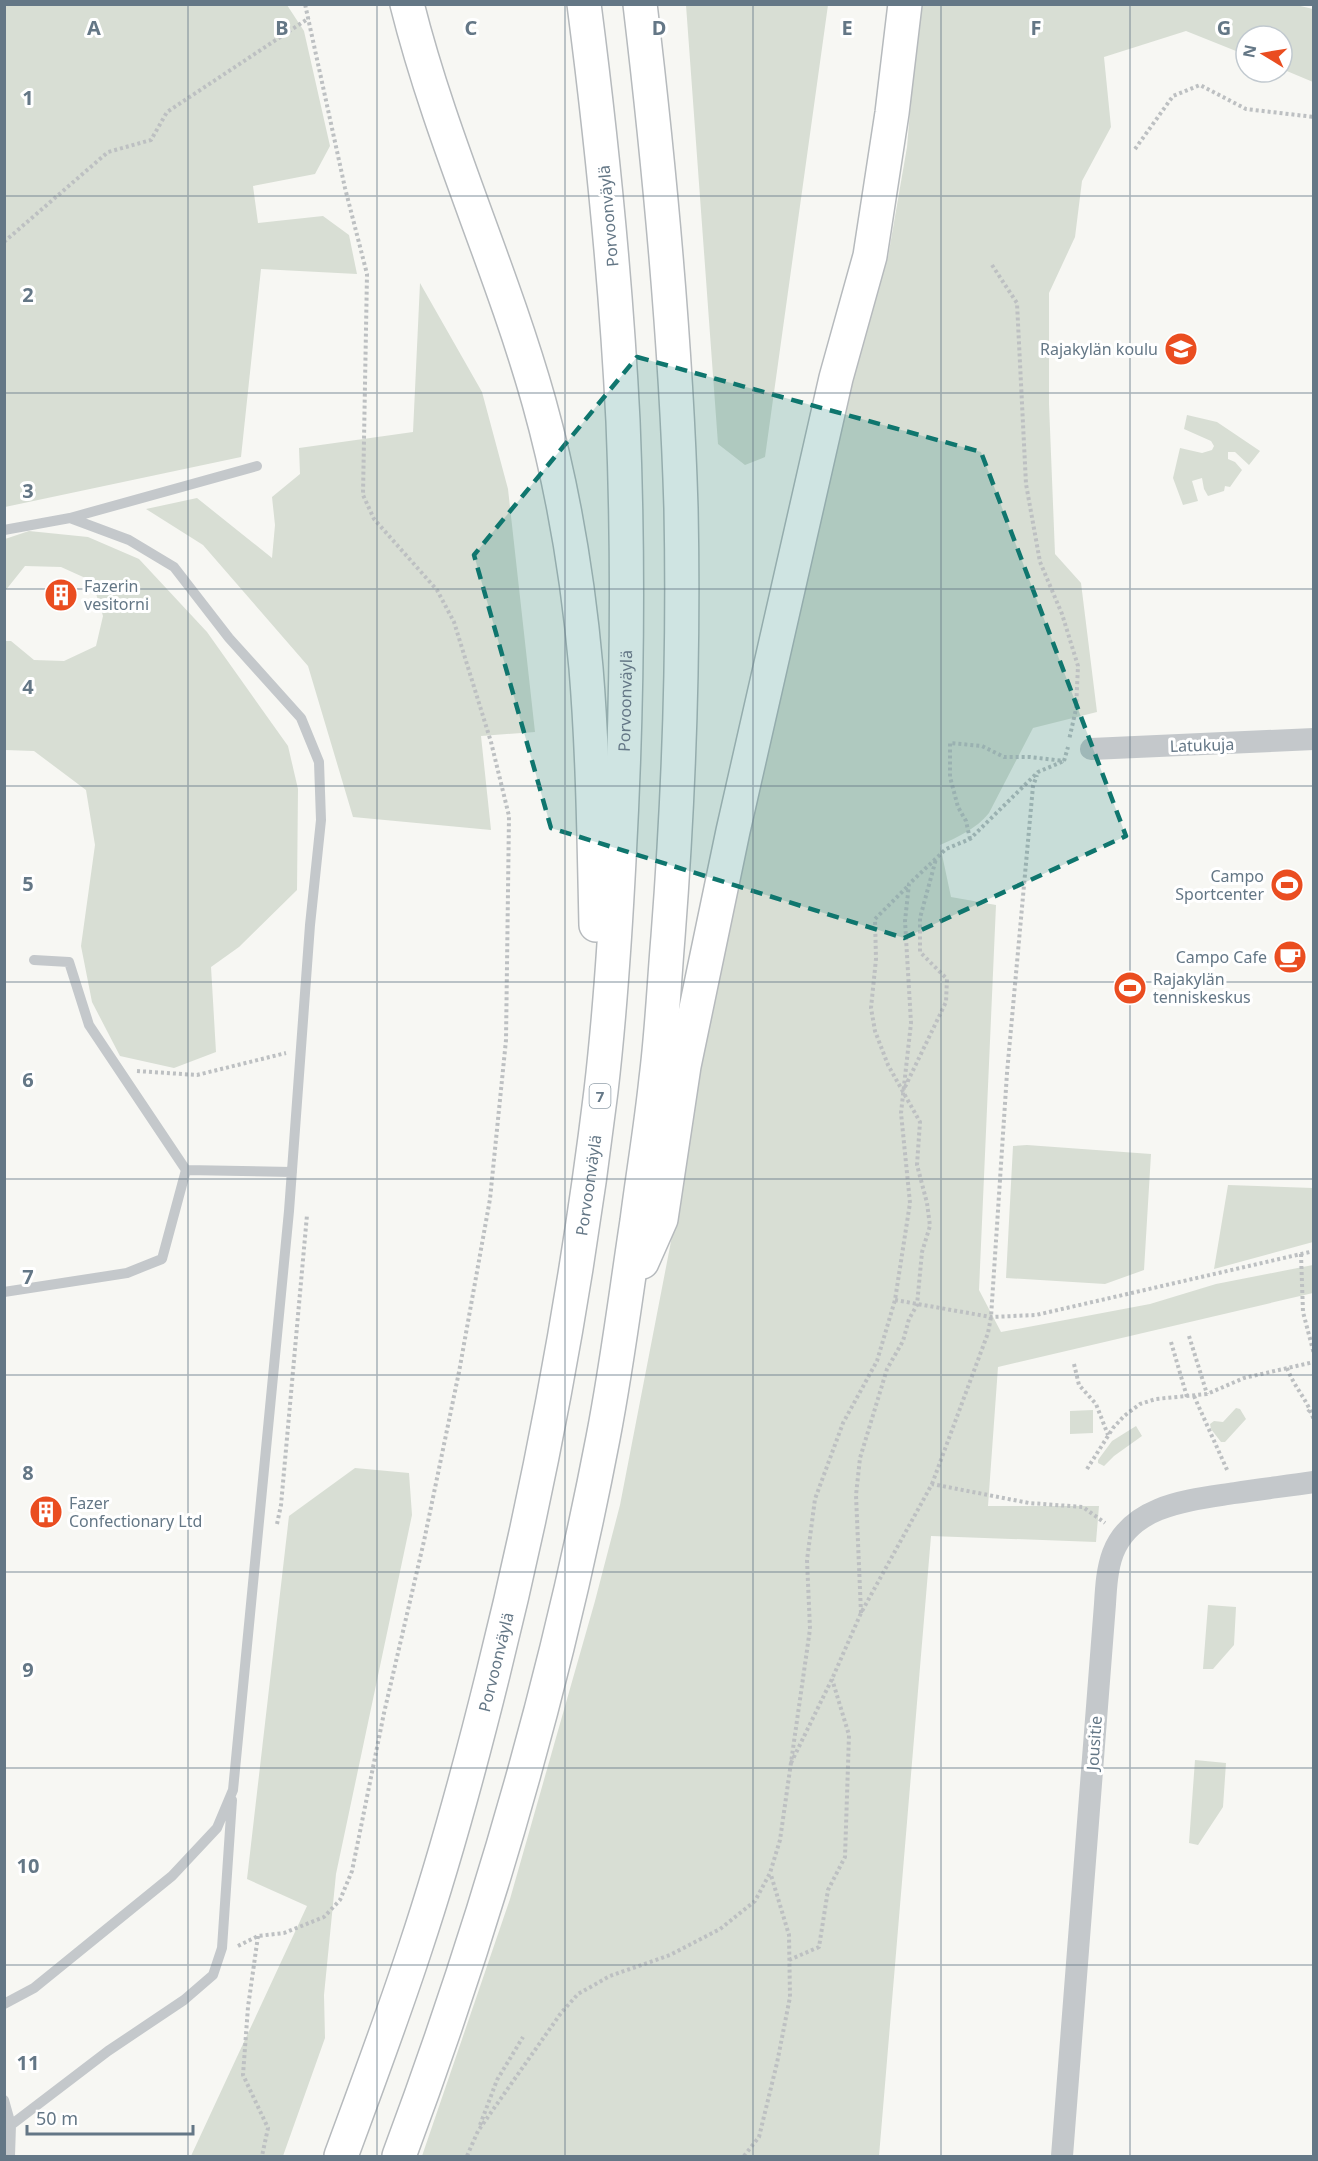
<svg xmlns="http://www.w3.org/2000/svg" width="1318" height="2161" font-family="'Noto Sans',sans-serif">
<rect width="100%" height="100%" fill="#f7f7f3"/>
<path fill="#d8ded4" d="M 1292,4 L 1313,9 L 1313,82 L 1282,69 L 1282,36 L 1246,36 L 1246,55 L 1186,31 L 1104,57 L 1111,127 L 1082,181 L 1075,237 L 1049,293 L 1049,404 L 1055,554 L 1081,583 L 1097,712 L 1033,728 L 989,813 C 976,829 958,837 940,845 L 951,897 L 996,905 L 979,1290 L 1001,1332 L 1150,1304 L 1216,1284 L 1313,1265 L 1313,1293 L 998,1367 L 988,1506 L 1099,1506 L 1096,1542 L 931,1536 L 879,2156 L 422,2156 L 510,1899 L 595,1601 L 620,1505 L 685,1169 L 710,1011 L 743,854 L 850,379 L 888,257 L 907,147 L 919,5 Z
M 4,5 L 287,5 L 304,31 L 330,146 L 315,174 L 253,186 L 258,223 L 323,216 L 349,235 L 357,274 L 261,269 L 241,457 L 5,507 Z
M 686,5 L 828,5 L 765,457 L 745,465 L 718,444 Z
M 420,283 L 482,392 L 508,489 L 535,732 L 481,736 L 491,830 L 353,817 L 308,666 L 203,545 L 146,509 L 197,498 L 272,558 L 275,525 L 272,497 L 300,474 L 299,448 L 413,432 Z
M 1187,415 L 1217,422 L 1260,451 L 1249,465 L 1235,452 L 1228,452 L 1228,459 L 1235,462 L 1242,470 L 1230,487 L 1225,486 L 1224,491 L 1208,496 L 1204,489 L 1202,478 L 1192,481 L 1198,501 L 1183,505 L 1173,478 L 1180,448 L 1202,453 L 1212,450 L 1214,446 L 1211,441 L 1184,429 Z
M 29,531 L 88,537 L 139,559 L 207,632 L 288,746 L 298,789 L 297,890 L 239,947 L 211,967 L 216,1052 L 174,1068 L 120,1056 L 92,1002 L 81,946 L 95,845 L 86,790 L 34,751 L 5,750 L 5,641 L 11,641 L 34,660 L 64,661 L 96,646 L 103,616 L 92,581 L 61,567 L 25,566 L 5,591 L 5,539 Z
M 1027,1145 L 1151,1154 L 1144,1270 L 1105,1284 L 1006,1278 L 1013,1146 Z
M 1228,1185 L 1313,1188 L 1313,1242 L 1214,1269 Z
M 1236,1408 L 1240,1409 L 1246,1419 L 1225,1442 L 1221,1442 L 1211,1429 L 1210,1424 L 1214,1421 L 1223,1422 Z
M 1093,1410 L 1093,1433 L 1070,1434 L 1070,1411 Z
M 1136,1426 L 1142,1436 L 1114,1456 L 1104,1466 L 1098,1463 L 1098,1460 L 1112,1441 Z
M 355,1468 L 409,1473 L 412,1515 L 336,1874 L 324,1995 L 325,2038 L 283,2156 L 191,2156 L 307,1906 L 247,1879 L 289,1516 Z
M 1208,1605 L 1236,1607 L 1234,1645 L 1213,1669 L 1203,1669 Z
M 1195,1760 L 1226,1763 L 1223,1807 L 1198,1845 L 1189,1843 Z"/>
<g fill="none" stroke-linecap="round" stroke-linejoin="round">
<defs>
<g id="highway">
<path d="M 407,4 C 441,140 501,267 539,402 C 563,488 578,578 586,668 C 593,753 594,839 596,925"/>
<path d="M 642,1262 L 661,1219 L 684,1066 L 733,831 L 836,378 L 870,256 L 892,113 L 905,4"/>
<path id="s1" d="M 341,2156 C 366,2088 392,2019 415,1949 C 445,1859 470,1767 493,1674 C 541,1482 577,1287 601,1091 C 610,1014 615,937 619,860 C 627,714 629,567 623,421 C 616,281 602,143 584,4"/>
<path d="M 399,2156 C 486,1923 556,1683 603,1438 C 617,1366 626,1293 637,1221 C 643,1174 651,1127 656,1079 C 662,1032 664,984 668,937 C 679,794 684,651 681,508 C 676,340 660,172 640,4"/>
</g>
</defs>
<use href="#highway" stroke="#b6babd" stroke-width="36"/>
<path stroke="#bdc0c2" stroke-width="4" stroke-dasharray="3 3" stroke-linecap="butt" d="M 1135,149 L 1173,96 L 1200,85 L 1246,109 L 1314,117
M 4,242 L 108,152 L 151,140 L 167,112 L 309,18
M 992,265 L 1017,303 L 1026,484 L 1040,562 L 1062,614 L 1078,666 L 1076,709 L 1069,740
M 1064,761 L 1068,747
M 970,839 L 966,821 L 958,807 L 950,777 L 950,743 L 982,746 L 1004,757 L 1030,757 L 1064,761
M 137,1071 L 197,1075 L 286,1053
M 905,1087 L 946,1002 L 947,979 L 920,952 L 920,918 L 936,859
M 1301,1254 L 1303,1312 L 1314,1354
M 895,1300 L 991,1317 L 1036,1315 L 1314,1251
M 1189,1336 L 1207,1394
M 1171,1342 L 1187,1397
M 1074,1364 L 1079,1385 L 1096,1404 L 1108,1435
M 1287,1368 C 1293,1384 1303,1395 1310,1410 L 1307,1413
M 1194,1396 L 1228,1472
M 1310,1410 L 1314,1420
M 1087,1469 L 1113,1428 L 1124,1416 L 1140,1404 L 1156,1399 L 1207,1394 L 1244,1378 L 1314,1362
M 932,1484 L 988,1333 L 991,1317 L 1007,1073 L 1033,786 L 1037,775
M 277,1524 L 281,1505 L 307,1215
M 861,1613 L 856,1495 L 860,1458 L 887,1369 L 903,1341 L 909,1319 L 917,1305 L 922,1252 L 930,1226 L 927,1203 L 917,1165 L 920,1122 L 888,1065 L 875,1031 L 871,1008 L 876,959 L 875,919 L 909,885
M 791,1763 L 832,1679 L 861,1613 L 932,1484 L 1029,1503 L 1083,1507 L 1105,1523
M 258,1936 L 248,2007 L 243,2075 L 268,2128 L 262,2156
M 238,1946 L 258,1936 L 284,1933 L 324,1917 L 340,1900 L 352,1871 L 384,1713 L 424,1541 L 459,1372 L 490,1199 L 506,1040 L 509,816 L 491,742 L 454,622 L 437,590 L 374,519 L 363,495 L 367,274 L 345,188 L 305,4
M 789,1960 L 819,1947 L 828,1890 L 845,1857 L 849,1735 L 832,1679
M 480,2125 L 497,2080 L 523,2037
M 467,2156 L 478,2131 L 561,2013 L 578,1994 L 610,1976 L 670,1955 L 720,1929 L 755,1901 L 770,1873 L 780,1840 L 810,1629 L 807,1560 L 815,1499 L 843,1423 L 877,1361 L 895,1300 L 910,1203 L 901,1113 L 911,1023 L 905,921 L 909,884 L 946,849 L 970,839 L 1038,772 L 1064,761
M 744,2156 L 759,2137 L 777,2063 L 790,1997 L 789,1935 L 771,1875"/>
<path stroke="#c4c8cb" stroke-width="10" d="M 4,530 L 70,518 L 257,466
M 34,960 L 69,962 L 89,1025 L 186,1170
M 4,1292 L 127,1273 L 162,1259 L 186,1170 L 292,1172
M 4,2004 L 34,1988 L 172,1876 L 217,1828 L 233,1790 L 289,1211 L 310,925 L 321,820 L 319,762 L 301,718 L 229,638 L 174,567 L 129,540 L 70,518
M 4,2100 L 11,2125 L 10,2156
M 11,2125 L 108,2051 L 184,2000 L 213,1975 L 222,1948 L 232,1800"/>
<path stroke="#c4c8cb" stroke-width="22" d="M 1091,749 L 1314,739
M 1062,2156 L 1105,1604 C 1106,1587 1107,1569 1113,1553 C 1132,1504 1191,1500 1235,1493 C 1261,1489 1287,1486 1314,1482"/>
<use href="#highway" stroke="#fff" stroke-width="33"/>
</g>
<path fill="#0f766e" fill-opacity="0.2" stroke="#0f766e" stroke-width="4.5" stroke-dasharray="12 8" stroke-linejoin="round" d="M 637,357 L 981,452 L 1126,836 L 904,938 L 551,828 L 474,555 Z"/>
<path fill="none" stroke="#647786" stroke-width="1.5" stroke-opacity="0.55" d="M 188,4 L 188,2156M 377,4 L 377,2156M 565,4 L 565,2156M 753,4 L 753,2156M 941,4 L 941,2156M 1130,4 L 1130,2156M 4,196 L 1314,196M 4,393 L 1314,393M 4,589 L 1314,589M 4,786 L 1314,786M 4,982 L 1314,982M 4,1179 L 1314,1179M 4,1375 L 1314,1375M 4,1572 L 1314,1572M 4,1768 L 1314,1768M 4,1965 L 1314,1965"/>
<defs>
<symbol id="school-disc" viewBox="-11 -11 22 22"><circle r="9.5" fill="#ea4d20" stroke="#fff"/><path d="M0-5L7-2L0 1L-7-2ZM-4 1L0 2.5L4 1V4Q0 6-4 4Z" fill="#fff"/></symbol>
<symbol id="building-disc" viewBox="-11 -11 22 22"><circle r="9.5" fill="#ea4d20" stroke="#fff"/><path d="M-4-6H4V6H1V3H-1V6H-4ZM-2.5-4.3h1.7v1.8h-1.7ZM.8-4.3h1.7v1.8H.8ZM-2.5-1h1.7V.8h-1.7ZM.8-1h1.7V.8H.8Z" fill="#fff"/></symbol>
<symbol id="stadium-disc" viewBox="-11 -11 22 22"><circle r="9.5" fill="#ea4d20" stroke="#fff"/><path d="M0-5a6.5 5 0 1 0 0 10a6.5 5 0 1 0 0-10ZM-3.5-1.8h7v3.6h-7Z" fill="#fff"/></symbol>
<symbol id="cafe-disc" viewBox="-11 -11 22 22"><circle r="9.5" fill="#ea4d20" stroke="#fff"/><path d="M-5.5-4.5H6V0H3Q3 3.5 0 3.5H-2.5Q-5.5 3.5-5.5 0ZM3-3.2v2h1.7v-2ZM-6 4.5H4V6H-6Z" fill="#fff"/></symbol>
</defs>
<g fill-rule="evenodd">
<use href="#school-disc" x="1162" y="330" width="38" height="38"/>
<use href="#building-disc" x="42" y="576" width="38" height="38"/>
<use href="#stadium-disc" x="1268" y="866" width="38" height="38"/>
<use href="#cafe-disc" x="1271" y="938" width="38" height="38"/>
<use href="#stadium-disc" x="1111" y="969" width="38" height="38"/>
<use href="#building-disc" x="27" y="1493" width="38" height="38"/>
</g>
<g text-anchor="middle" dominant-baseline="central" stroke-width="6" stroke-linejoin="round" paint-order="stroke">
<rect fill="#fff" stroke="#92a0aa" stroke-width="1.5" x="589.5" y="1084" width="21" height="24" rx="4.5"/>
<g font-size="15" font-weight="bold" fill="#647786">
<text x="600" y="1096">7</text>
</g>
<g font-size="16" fill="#647786" stroke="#fff">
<text transform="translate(608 216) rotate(-95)">Porvoonväylä</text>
<text stroke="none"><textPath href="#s1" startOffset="1490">Porvoonväylä</textPath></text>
<text transform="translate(1202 745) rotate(-2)">Latukuja</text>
<text stroke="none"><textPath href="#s1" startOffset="1004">Porvoonväylä</textPath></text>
<text stroke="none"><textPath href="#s1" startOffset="518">Porvoonväylä</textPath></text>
<text transform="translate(1094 1743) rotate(-86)">Jousitie</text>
</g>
<g font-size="16" fill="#647786" stroke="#fff" text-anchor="end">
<text x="1158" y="349">Rajakylän koulu</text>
<text x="84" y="586" text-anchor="start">Fazerin<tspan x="84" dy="18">vesitorni</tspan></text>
<text x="1264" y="876">Campo<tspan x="1264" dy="18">Sportcenter</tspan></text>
<text x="1267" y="957">Campo Cafe</text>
<text x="1153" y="979" text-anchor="start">Rajakylän<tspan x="1153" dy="18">tenniskeskus</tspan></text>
<text x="69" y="1503" text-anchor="start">Fazer<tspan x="69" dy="18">Confectionary Ltd</tspan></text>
</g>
</g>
<g font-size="20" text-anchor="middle" font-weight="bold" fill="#647786" stroke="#fff" stroke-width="6" stroke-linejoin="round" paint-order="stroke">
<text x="94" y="35">A</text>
<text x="282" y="35">B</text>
<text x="471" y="35">C</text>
<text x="659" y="35">D</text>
<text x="847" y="35">E</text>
<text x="1036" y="35">F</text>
<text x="1224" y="35">G</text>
<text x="28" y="105">1</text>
<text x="28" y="302">2</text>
<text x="28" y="498">3</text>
<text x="28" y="694">4</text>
<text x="28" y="891">5</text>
<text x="28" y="1087">6</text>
<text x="28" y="1284">7</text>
<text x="28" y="1480">8</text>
<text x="28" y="1677">9</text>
<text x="28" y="1873">10</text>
<text x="28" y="2070">11</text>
</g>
<rect width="1318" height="2161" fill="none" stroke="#647786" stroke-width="12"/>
<g transform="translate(1264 54) rotate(281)"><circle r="28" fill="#ffffff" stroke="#c1c9cf" stroke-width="1.5"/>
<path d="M0-4.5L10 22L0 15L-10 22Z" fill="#ea4d20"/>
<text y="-9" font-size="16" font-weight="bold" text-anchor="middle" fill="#647786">N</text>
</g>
<path d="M27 2125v9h166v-9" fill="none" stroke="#647786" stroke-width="3"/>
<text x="36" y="2125" font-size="18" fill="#647786" stroke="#ffffff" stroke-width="4.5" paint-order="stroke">50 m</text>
</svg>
